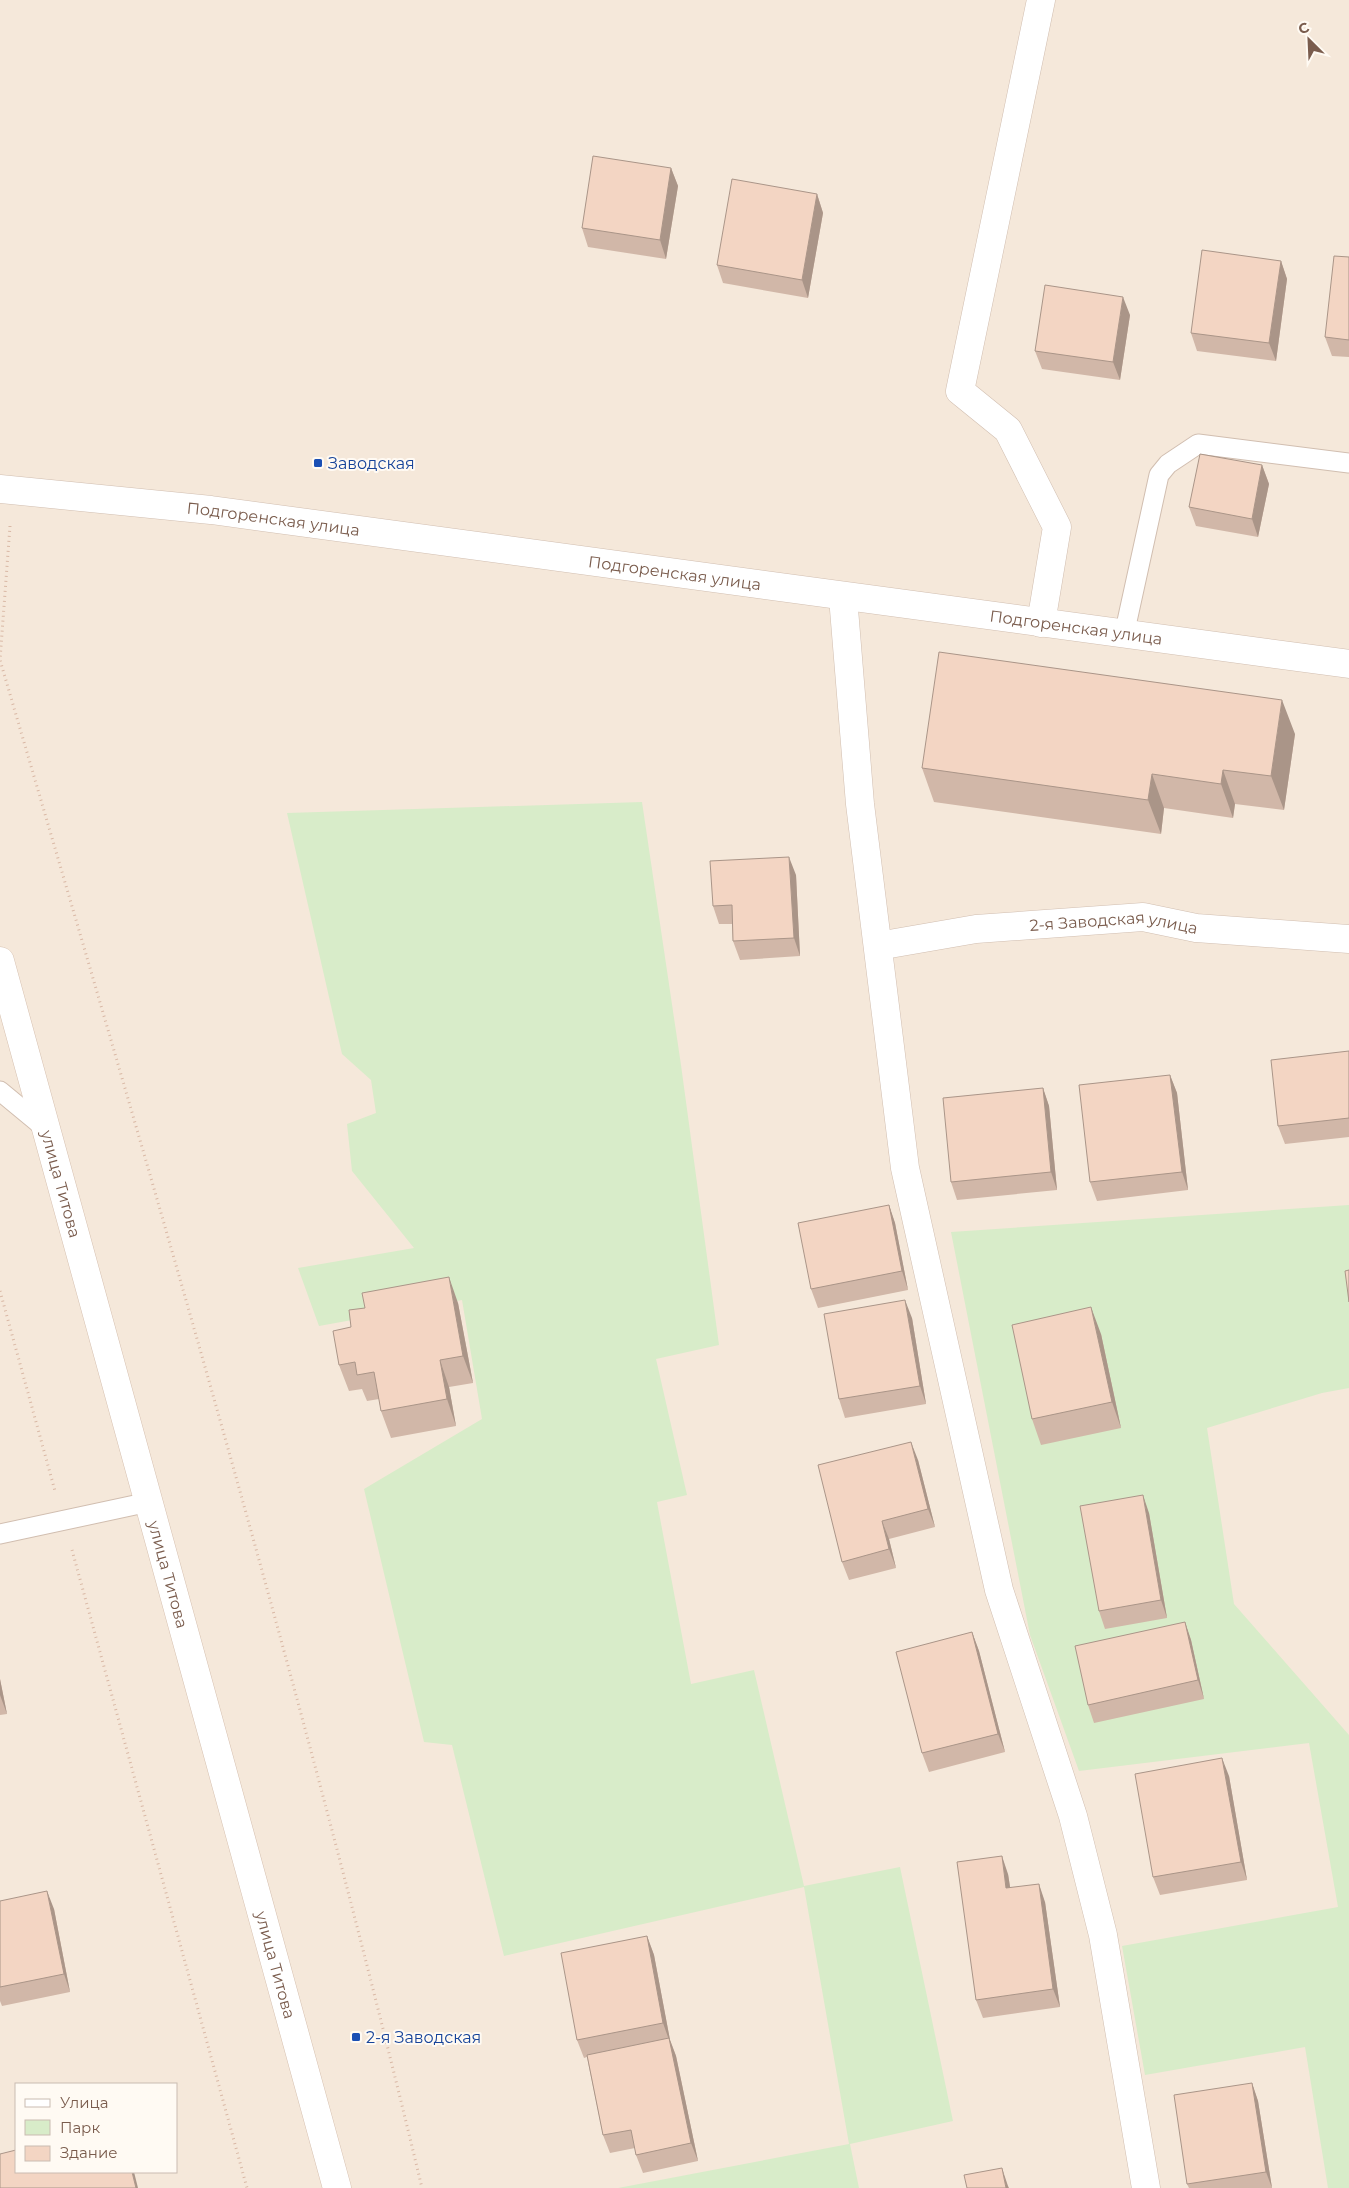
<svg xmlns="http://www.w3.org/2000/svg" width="1349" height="2188" font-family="Montserrat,sans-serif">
<rect width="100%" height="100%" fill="#fdf6ec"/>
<path fill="#f5e8da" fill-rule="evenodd" d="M 0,0 L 1349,0 L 1349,2188 L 0,2188 ZM 16,2084 L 176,2084 L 176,2172 L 16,2172 Z"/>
<path fill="#d8ecc9" d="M 642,802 L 681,1065 L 719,1345 L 656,1359 L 687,1495 L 657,1502 L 691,1684 L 754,1670 L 804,1886 L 900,1867 L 953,2121 L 850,2144 L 859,2188 L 618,2188 L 849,2144 L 804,1887 L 504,1956 L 452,1745 L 424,1742 L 364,1489 L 482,1419 L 462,1300 L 319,1326 L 298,1268 L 414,1248 L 352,1171 L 347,1124 L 376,1113 L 371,1080 L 342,1054 L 287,813 Z
M 1349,1205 L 1349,1388 L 1322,1393 L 1207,1428 L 1234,1604 L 1349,1735 L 1349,2188 L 1328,2188 L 1305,2047 L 1145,2075 L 1122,1946 L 1338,1907 L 1309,1743 L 1079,1771 L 1030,1635 L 951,1232 Z"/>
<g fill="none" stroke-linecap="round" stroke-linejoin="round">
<defs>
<path id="service" d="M 1124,635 L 1159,475 L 1168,464 L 1198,444 L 1349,463
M 0,1091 L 46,1129
M 0,1534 L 149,1502"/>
<g id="minor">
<path d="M 1041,0 L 960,391 L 1008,430 L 1057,527 L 1041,623"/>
<path d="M 843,597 L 860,804 L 905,1168 L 999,1590 L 1073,1816 L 1103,1935 L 1146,2188"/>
<path id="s1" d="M 878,946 L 976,929 L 1143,917 L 1196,928 L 1349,939"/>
</g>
<g id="tertiary">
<path id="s2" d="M 0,489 L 211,510 L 1349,664"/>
</g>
<g id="secondary">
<path id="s3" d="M 0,961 L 337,2188"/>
</g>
</defs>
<use href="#service" stroke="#d1beb0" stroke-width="21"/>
<use href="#minor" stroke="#d1beb0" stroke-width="29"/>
<use href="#tertiary" stroke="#d1beb0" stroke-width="29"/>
<use href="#secondary" stroke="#d6c0b0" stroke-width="29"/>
<path stroke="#d9b8a5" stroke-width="3" stroke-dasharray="1 4" stroke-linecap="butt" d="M 10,526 L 0,660 C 148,1167 299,1674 422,2188
M 0,1291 L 55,1491
M 72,1550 L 247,2188"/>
<use href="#service" stroke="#fff" stroke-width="19"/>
<use href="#minor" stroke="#fff" stroke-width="28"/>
<use href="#tertiary" stroke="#fff" stroke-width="28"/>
<use href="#secondary" stroke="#fff" stroke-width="28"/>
</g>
<path fill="#d1b7a8" d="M 671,168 L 678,186 L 666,259 L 588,247 L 582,228 Z
M 817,194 L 823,213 L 808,298 L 723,283 L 717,265 Z
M 1349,257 L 1349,357 L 1332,356 L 1325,337 Z
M 1281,261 L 1287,279 L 1276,361 L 1197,351 L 1191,333 Z
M 1130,315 L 1120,380 L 1042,369 L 1035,351 Z
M 1262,465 L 1269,484 L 1258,537 L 1196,526 L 1189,507 Z
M 1295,734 L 1284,810 L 1235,804 L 1233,818 L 1164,808 L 1161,834 L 934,802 L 922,768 Z
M 796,875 L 800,956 L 740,960 L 733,941 L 732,924 L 719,924 L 713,906 Z
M 1349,1051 L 1349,1137 L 1285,1144 L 1278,1126 Z
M 1170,1075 L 1177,1093 L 1188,1190 L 1097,1201 L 1090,1182 Z
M 1043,1088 L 1049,1106 L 1057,1190 L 957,1200 L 951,1182 Z
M 889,1205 L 895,1223 L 908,1290 L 818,1308 L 811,1289 Z
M 458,1303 L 473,1383 L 449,1387 L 456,1426 L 391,1438 L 381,1411 L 379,1399 L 367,1401 L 362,1389 L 349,1391 L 339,1365 Z
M 912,1318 L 926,1404 L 845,1418 L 839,1399 Z
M 1101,1334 L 1121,1428 L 1041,1445 L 1032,1419 Z
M 918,1460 L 935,1527 L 889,1539 L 896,1568 L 849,1580 L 842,1562 Z
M 1149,1513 L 1167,1618 L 1105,1629 L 1099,1611 Z
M 1185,1622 L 1191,1640 L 1204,1699 L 1094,1723 L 1088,1705 Z
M 972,1632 L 979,1651 L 1005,1752 L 929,1772 L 922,1753 Z
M 0,1679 L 7,1714 L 0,1715 Z
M 1229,1776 L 1247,1880 L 1160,1895 L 1153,1877 Z
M 1008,1874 L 1010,1887 L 1045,1902 L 1060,2007 L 983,2018 L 976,2000 Z
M 0,1901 L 54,1909 L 70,1992 L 2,2006 L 0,2001 Z
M 647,1936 L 654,1955 L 670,2040 L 676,2056 L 698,2161 L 643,2173 L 636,2155 L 635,2148 L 610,2153 L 603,2135 L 587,2057 L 584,2058 L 577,2040 Z
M 1252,2083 L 1258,2101 L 1272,2188 L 1189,2188 L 1187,2184 Z"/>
<path fill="#aa9588" d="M 671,168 L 678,186 L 666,259 L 660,240 Z
M 817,194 L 823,213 L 808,298 L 802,280 Z
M 1281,261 L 1287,279 L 1276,361 L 1269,343 Z
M 1123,297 L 1130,315 L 1120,380 L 1113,362 Z
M 1262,465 L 1269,484 L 1258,537 L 1252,519 Z
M 1282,700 L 1295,734 L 1284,810 L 1271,776 Z
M 1223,770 L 1235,804 L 1233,818 L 1221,784 Z
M 1152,774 L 1164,808 L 1161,834 L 1148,800 Z
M 789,857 L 796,875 L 800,956 L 794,938 Z
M 1170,1075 L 1177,1093 L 1188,1190 L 1182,1172 Z
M 1043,1088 L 1049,1106 L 1057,1190 L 1051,1172 Z
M 889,1205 L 895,1223 L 908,1290 L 902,1271 Z
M 449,1277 L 458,1303 L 473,1383 L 463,1356 Z
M 905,1300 L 912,1318 L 926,1404 L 920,1386 Z
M 1091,1307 L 1101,1334 L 1121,1428 L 1112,1402 Z
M 440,1360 L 449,1387 L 456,1426 L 447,1399 Z
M 911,1442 L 918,1460 L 935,1527 L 928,1509 Z
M 1143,1495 L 1149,1513 L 1167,1618 L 1161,1600 Z
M 882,1521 L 889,1539 L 896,1568 L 889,1549 Z
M 1185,1622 L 1191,1640 L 1204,1699 L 1198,1680 Z
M 972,1632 L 979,1651 L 1005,1752 L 998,1734 Z
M 0,1679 L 7,1714 L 0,1695 Z
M 1222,1758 L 1229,1776 L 1247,1880 L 1241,1862 Z
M 1002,1856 L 1008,1874 L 1013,1906 L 1006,1888 Z
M 1039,1884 L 1045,1902 L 1060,2007 L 1053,1989 Z
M 47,1891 L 54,1909 L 70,1992 L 64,1974 Z
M 647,1936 L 654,1955 L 670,2040 L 676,2056 L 698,2161 L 691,2143 L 669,2040 L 663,2023 Z
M 1252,2083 L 1258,2101 L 1272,2188 L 1266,2172 Z
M 1002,2168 L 1008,2186 L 1009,2188 L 1006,2188 Z
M 132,2172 L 134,2172 L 138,2188 L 136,2188 Z"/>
<path fill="#f3d5c3" stroke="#aa9588" d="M 593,156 L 671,168 L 660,240 L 582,228 Z
M 732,179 L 817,194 L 802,280 L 717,265 Z
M 1202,250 L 1281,261 L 1269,343 L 1191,333 Z
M 1334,256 L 1349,257 L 1349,340 L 1325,337 Z
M 1045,285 L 1123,297 L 1113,362 L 1035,351 Z
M 1200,454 L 1262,465 L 1252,519 L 1189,507 Z
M 939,652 L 1282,700 L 1271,776 L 1223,770 L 1221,784 L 1152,774 L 1148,800 L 922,768 Z
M 789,857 L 794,938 L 733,941 L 732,905 L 713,906 L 710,861 Z
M 1349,1051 L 1349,1118 L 1278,1126 L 1271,1060 Z
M 1170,1075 L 1182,1172 L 1090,1182 L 1079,1085 Z
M 1043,1088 L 1051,1172 L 951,1182 L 943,1098 Z
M 889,1205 L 902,1271 L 811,1289 L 798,1223 Z
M 1349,1270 L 1349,1302 L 1345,1271 Z
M 449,1277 L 463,1356 L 440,1360 L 447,1399 L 381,1411 L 374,1372 L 357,1375 L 355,1362 L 339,1365 L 333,1331 L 351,1327 L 349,1310 L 365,1308 L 362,1293 Z
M 905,1300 L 920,1386 L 839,1399 L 824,1314 Z
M 1091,1307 L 1112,1402 L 1032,1419 L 1012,1325 Z
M 911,1442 L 928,1509 L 882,1521 L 889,1549 L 842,1562 L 818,1465 Z
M 1143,1495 L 1161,1600 L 1099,1611 L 1080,1506 Z
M 1185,1622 L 1198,1680 L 1088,1705 L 1075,1646 Z
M 972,1632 L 998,1734 L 922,1753 L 896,1652 Z
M 1222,1758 L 1241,1862 L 1153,1877 L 1135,1774 Z
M 1002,1856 L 1006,1888 L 1039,1884 L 1053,1989 L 976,2000 L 957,1862 Z
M 47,1891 L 64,1974 L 0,1987 L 0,1901 Z
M 647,1936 L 663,2023 L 577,2040 L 561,1953 Z
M 669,2038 L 691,2143 L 636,2155 L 631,2130 L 603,2135 L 587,2055 Z
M 1252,2083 L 1266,2172 L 1187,2184 L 1174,2095 Z
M 16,2150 L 16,2172 L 132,2172 L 136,2188 L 0,2188 L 0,2154 Z
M 1002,2168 L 1006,2188 L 967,2188 L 964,2175 Z"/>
<g fill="#1a4fb4" stroke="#fffaf3" stroke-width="2">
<rect x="313" y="458" width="10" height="10" rx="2.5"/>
<rect x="351" y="2032" width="10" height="10" rx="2.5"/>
</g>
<g text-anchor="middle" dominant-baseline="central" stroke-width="4" stroke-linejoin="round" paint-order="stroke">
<g font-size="16" fill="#164399" stroke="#fffaf3" text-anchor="start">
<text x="328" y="463">Заводская</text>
<text x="366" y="2037">2-я Заводская</text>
</g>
<g font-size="16" fill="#7a5c4d" stroke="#fffaf3">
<text stroke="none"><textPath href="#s2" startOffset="275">Подгоренская улица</textPath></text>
<text stroke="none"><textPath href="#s2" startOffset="680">Подгоренская улица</textPath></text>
<text stroke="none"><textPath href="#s2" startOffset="1085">Подгоренская улица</textPath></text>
<text stroke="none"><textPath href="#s1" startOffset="238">2-я Заводская улица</textPath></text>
<text stroke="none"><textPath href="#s3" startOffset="231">улица Титова</textPath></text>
<text stroke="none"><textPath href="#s3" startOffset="636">улица Титова</textPath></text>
<text stroke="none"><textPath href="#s3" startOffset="1041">улица Титова</textPath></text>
</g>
</g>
<rect x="15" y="2083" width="162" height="90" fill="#fffaf3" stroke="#cabbb1"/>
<rect x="25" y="2099" width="25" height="8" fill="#ffffff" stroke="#cabbb1"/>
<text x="60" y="2108" font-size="15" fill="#7a5c4d">Улица</text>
<rect x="25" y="2120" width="25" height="15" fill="#d8ecc9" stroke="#cabbb1"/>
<text x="60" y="2133" font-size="15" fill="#7a5c4d">Парк</text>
<rect x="25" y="2146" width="25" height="15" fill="#f3d5c3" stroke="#cabbb1"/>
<text x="60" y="2158" font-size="15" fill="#7a5c4d">Здание</text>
<g transform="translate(1309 40) rotate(336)" stroke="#fffaf3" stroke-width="4" paint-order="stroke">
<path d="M0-4L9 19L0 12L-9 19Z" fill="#7a5c4d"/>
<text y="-8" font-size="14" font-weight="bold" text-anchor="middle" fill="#7a5c4d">С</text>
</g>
</svg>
